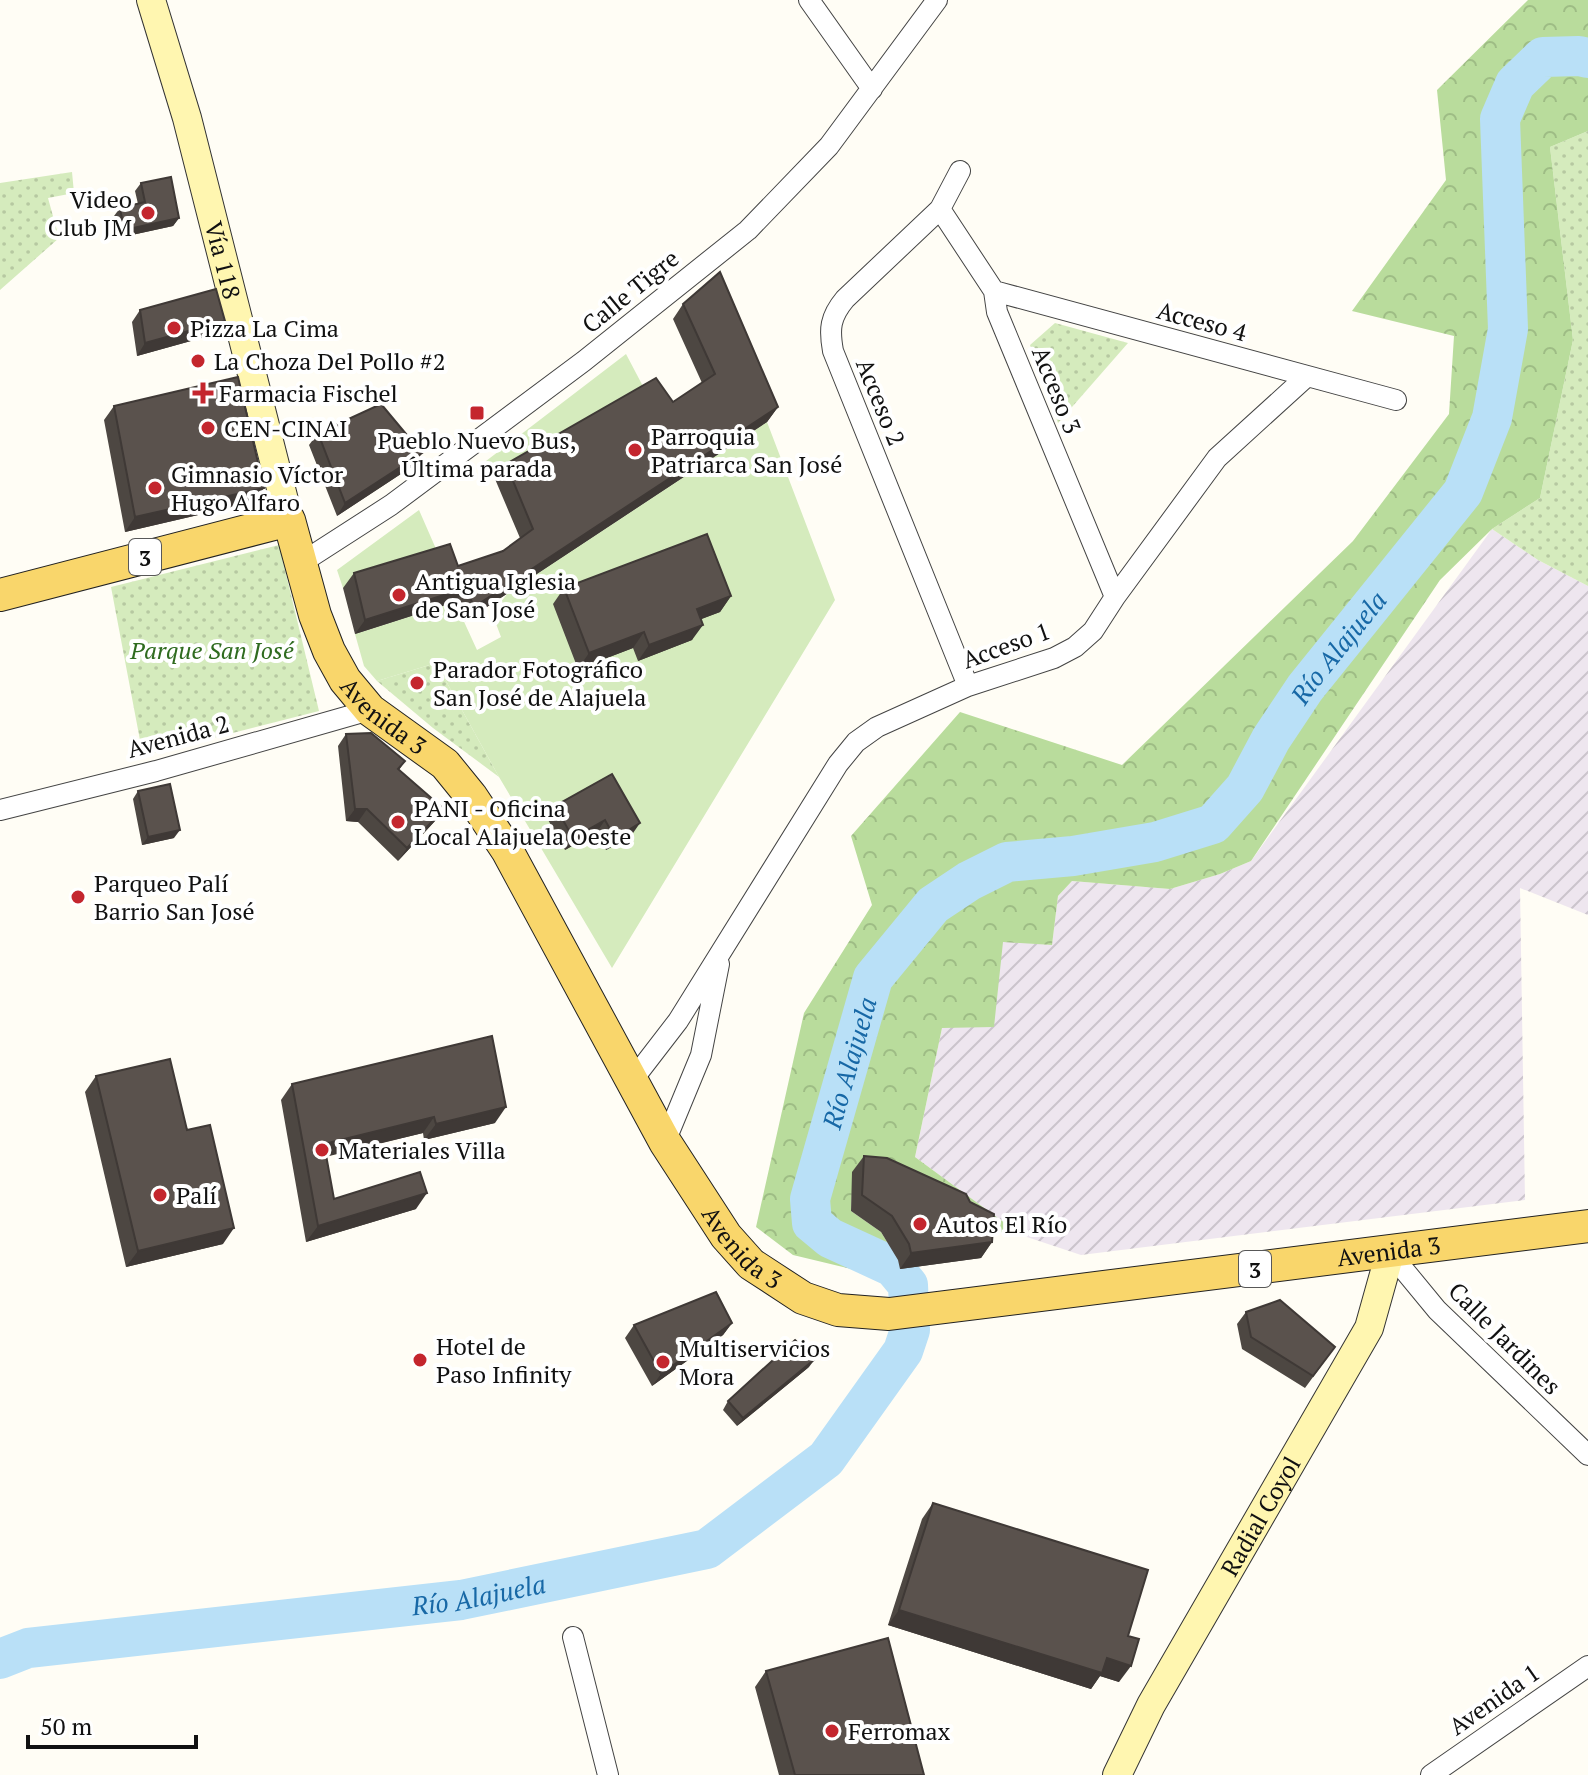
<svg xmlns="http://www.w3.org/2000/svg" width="1588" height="1775" font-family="'PT Serif',serif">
<defs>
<pattern id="industrial-furrows" width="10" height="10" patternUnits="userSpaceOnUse" patternTransform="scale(2)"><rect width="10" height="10" fill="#eee6ef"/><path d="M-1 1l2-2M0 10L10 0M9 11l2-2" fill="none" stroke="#cbc4cc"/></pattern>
<pattern id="grass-dots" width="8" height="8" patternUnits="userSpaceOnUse" patternTransform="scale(2)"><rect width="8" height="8" fill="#d5ebbd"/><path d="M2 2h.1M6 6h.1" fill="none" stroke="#b6c8a1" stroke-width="1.8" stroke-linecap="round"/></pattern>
<pattern id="forest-crowns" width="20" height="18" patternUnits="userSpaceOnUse" patternTransform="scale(2)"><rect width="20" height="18" fill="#b9dc9c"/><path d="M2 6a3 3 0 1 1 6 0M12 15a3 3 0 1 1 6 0" fill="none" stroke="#9ebc85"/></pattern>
</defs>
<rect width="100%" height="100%" fill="#fffdf5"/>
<path fill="url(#industrial-furrows)" d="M 1492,529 L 1538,560 L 1588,586 L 1588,915 L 1520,888 L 1525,1200 L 1081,1255 L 1021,1235 L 915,1157 L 942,1028 L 1003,941 L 1052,945 L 1058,896 L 1072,881 L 1170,889 L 1220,874 L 1251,861 Z"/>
<path fill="url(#grass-dots)" d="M 1588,131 L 1588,586 L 1538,560 L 1492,529 L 1540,498 L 1573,340 L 1550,147 Z
M 72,172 L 74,193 L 48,198 L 59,238 L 0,290 L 0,183 Z
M 1055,323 L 1128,343 L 1058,423 L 1030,345 Z
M 279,545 L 319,711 L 143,756 L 111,587 Z
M 436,663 L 499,777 L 433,728 L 377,681 Z"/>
<path fill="url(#forest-crowns)" d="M 1528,0 L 1588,0 L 1588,131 L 1550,147 L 1573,340 L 1540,498 L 1492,529 L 1440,580 L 1251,861 L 1220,874 L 1170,889 L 1072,881 L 1058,896 L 1052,945 L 1003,942 L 994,1027 L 942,1028 L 915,1157 L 1021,1235 L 983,1230 L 853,1172 L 851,1211 L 881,1232 L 898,1260 L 918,1285 L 793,1255 L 756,1227 L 804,1013 L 872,905 L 851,836 L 960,712 L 1122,765 L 1353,541 L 1449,414 L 1454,336 L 1352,311 L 1446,180 L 1437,90 Z"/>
<path fill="#d5ebbd" d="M 626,354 L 646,392 L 495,479 L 486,461 Z
M 767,422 L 835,600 L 612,968 L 499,777 L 436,663 L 377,681 L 364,666 L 355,634 L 455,602 L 477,650 L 501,637 L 492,613 L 508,593 Z
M 419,510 L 440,558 L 343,588 L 337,570 Z"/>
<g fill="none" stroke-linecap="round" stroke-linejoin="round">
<path stroke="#b9e0f7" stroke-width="40" id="s1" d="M 0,1659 L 28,1648 L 461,1600 L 707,1549 L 826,1459 L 903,1351 L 910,1330 L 908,1285 L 893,1267 L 830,1238 L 812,1223 L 810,1199 L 873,978 L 933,905 L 969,881 L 1007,862 L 1073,856 L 1155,842 L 1213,824 L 1245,788 L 1271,739 L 1305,688 L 1463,492 L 1492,418 L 1508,329 L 1500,119 L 1515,84 L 1543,57 L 1579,56 L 1588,58"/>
<defs>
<path id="street" d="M 809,0 L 872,89
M 960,171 L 940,209 L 845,299 C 830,317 829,329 833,351 L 968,686
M 940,209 L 994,291 L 997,312 L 1115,597
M 994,291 L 1396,400
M 301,563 L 391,505 L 584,361 L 748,230 L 829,146 L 937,0
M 0,810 L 156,771 L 370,710
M 631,1082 L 678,1021 L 838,764 L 856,742 L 877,727 L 968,686 L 1054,658 L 1075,647 L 1093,631 L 1115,597 L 1217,458 L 1306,377
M 665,1142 L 701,1055 L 719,964
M 1390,1253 L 1437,1310 L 1588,1455
M 573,1637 L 608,1775
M 1431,1775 L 1588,1666"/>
<g id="secondary">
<path id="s2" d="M 151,0 L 187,118 L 289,520"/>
<path id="s3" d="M 1117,1775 L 1151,1705 L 1369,1328 L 1390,1253"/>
</g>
<g id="primary">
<path id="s4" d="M 0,595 L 289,520 L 315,615 L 329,651 L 345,680 L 370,710 L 445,764 L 471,796 L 507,850 L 665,1142 L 726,1236 L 751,1264 L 803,1298 L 838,1310 L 889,1314 L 1588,1226"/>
</g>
</defs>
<use href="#street" stroke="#444" stroke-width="22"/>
<use href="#secondary" stroke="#333" stroke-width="30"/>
<use href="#primary" stroke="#222" stroke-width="34"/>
<use href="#street" stroke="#fff" stroke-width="20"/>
<use href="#secondary" stroke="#fff6b0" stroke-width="28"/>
<use href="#primary" stroke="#f9d66b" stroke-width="32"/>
</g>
<path fill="#4d4742" d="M 141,183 L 179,218 L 173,226 L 118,238 L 114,216 L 120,208 L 138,204 L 135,191 Z
M 683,304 L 778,407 L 767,422 L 464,622 L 455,602 L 355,634 L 343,588 L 354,573 L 458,566 L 503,551 L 520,538 L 495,479 L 506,464 L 673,402 L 702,383 L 673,319 Z
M 140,310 L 216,334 L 137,356 L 132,322 Z
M 114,406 L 254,502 L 125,532 L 104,420 Z
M 318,433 L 422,453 L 413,466 L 337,516 L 309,445 Z
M 564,588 L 731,596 L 720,612 L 701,619 L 692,640 L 638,661 L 633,648 L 578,669 L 553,604 Z
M 346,734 L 405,761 L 399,770 L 444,809 L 435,821 L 398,861 L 358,822 L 346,821 L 338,746 Z
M 612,774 L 631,836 L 606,850 L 597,832 L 565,850 L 547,818 L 555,806 Z
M 138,791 L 174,838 L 142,845 L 133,799 Z
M 96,1076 L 187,1130 L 223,1244 L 126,1267 L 85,1092 Z
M 292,1084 L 495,1123 L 424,1140 L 423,1133 L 326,1156 L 334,1199 L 416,1209 L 306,1242 L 281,1100 Z
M 864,1156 L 992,1242 L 981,1258 L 900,1269 L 898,1260 L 881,1232 L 851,1211 L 852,1172 Z
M 1246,1312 L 1335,1347 L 1305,1388 L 1242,1349 L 1237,1324 Z
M 732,1323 L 723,1335 L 652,1386 L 625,1338 L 634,1325 Z
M 809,1367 L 737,1426 L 723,1410 L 728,1401 Z
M 933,1503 L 1128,1636 L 1119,1682 L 1100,1676 L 1091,1689 L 888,1625 L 922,1519 Z
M 766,1671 L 924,1775 L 779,1775 L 755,1687 Z"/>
<path fill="#3f3936" d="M 179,218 L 173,226 L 118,238 L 124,230 Z
M 225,321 L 216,334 L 137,356 L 145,343 Z
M 778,407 L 767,422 L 464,622 L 474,607 Z
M 422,453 L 413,466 L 337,516 L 345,503 Z
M 264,488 L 254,502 L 125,532 L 135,517 Z
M 466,588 L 455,602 L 355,634 L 365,620 Z
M 731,596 L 720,612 L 686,625 L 697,609 Z
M 703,625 L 692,640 L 638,661 L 649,645 Z
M 644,632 L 633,648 L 578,669 L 589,653 Z
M 355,809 L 367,809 L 358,822 L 346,821 Z
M 444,809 L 435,821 L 398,861 L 407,848 Z
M 605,820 L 597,832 L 565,850 L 573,838 Z
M 640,823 L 631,836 L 606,850 L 615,838 Z
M 180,830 L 174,838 L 142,845 L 148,837 Z
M 506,1107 L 495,1123 L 424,1140 L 436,1124 Z
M 434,1117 L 423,1133 L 313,1160 L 324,1144 Z
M 427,1193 L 416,1209 L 306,1242 L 318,1226 Z
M 234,1228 L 223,1244 L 126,1267 L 138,1251 Z
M 992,1242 L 981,1258 L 900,1269 L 911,1253 Z
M 732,1323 L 723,1335 L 652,1386 L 661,1374 Z
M 815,1359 L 809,1367 L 737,1426 L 743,1418 Z
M 899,1610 L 1107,1658 L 1131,1666 L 1119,1682 L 1100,1676 L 1091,1689 L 888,1625 Z"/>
<path fill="#5a524d" stroke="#3f3936" stroke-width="2" d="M 171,177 L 179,218 L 124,230 L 120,208 L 145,202 L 141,183 Z
M 720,272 L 778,407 L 474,607 L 466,588 L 365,620 L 354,573 L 450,544 L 458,566 L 503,551 L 533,529 L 506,464 L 656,378 L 673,402 L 715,374 L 683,304 Z
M 216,289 L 225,321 L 145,343 L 140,310 Z
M 238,377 L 264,488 L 135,517 L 114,406 Z
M 381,404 L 422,453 L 345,503 L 318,433 Z
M 707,534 L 731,596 L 697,609 L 703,625 L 649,645 L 644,632 L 589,653 L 564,588 Z
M 371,733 L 405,761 L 398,769 L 444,809 L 407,848 L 367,809 L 355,809 L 346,734 Z
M 612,774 L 640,823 L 615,838 L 605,820 L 573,838 L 555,806 Z
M 170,784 L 180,830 L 148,837 L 138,791 Z
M 492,1036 L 506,1107 L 436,1124 L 434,1117 L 324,1144 L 334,1199 L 420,1172 L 427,1193 L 318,1226 L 292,1084 Z
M 170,1059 L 187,1130 L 210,1125 L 234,1228 L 138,1251 L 96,1076 Z
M 864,1156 L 887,1158 L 966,1194 L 970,1202 L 994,1214 L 992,1242 L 911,1253 L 909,1244 L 892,1216 L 862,1195 Z
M 716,1292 L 732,1323 L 661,1374 L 634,1325 Z
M 1280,1300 L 1335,1347 L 1313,1376 L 1251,1337 L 1246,1312 Z
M 795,1340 L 815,1359 L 743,1418 L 728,1401 Z
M 933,1503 L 1148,1570 L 1128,1636 L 1139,1639 L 1131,1666 L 1107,1658 L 1102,1673 L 899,1610 Z
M 888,1638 L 924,1775 L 795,1775 L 766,1671 Z"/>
<g fill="#c4262e" stroke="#fff" stroke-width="3">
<circle cx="148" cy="213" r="8"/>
<circle cx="174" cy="328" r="8"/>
<circle cx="198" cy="361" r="8"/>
<path d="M199 381h8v8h8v8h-8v8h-8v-8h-8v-8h8z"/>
<rect x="469" y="405" width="16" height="16" rx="4"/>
<circle cx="208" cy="428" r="8"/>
<circle cx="635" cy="450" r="8"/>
<circle cx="155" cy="488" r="8"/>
<circle cx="399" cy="595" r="8"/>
<circle cx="417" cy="683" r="8"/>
<circle cx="398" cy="822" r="8"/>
<circle cx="78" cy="897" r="8"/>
<circle cx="322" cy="1150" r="8"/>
<circle cx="160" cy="1195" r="8"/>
<circle cx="920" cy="1224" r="8"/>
<circle cx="420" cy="1360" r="8"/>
<circle cx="663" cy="1362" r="8"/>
<circle cx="832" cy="1731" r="8"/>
</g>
<g text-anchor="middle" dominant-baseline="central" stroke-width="8" stroke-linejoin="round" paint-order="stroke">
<g fill="#fff" stroke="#585858" stroke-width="2">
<rect x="129" y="539" width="32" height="36" rx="6"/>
<rect x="1239" y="1251" width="32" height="36" rx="6"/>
</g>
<g font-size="22" font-weight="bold" fill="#111">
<text x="145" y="557">3</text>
<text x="1255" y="1269">3</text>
</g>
<g font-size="24" fill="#111" stroke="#fff" text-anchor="start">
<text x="132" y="199" text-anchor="end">Video<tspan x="132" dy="28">Club JM</tspan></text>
<text x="190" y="328">Pizza La Cima</text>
<text x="214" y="361">La Choza Del Pollo #2</text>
<text x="219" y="393">Farmacia Fischel</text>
<text x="224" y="428">CEN-CINAI</text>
<text x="651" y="436">Parroquia<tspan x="651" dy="28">Patriarca San José</tspan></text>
<text x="477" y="440" text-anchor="middle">Pueblo Nuevo Bus,<tspan x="477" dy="28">Última parada</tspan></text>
<text x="171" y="474">Gimnasio Víctor<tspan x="171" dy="28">Hugo Alfaro</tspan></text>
<text x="415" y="581">Antigua Iglesia<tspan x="415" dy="28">de San José</tspan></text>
<text x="433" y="669">Parador Fotográfico<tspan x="433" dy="28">San José de Alajuela</tspan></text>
<text x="414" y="808">PANI - Oficina<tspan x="414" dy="28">Local Alajuela Oeste</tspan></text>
<text x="94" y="883">Parqueo Palí<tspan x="94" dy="28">Barrio San José</tspan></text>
<text x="338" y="1150">Materiales Villa</text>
<text x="176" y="1195">Palí</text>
<text x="936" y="1224">Autos El Río</text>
<text x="436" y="1346">Hotel de<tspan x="436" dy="28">Paso Infinity</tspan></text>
<text x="679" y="1348">Multiservicios<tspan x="679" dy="28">Mora</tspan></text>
<text x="848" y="1731">Ferromax</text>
</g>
<g font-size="24" fill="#111" stroke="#fff">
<text stroke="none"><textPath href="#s2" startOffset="270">Vía 118</textPath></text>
<text transform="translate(630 291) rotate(-39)">Calle Tigre</text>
<text transform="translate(1202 321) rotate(15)">Acceso 4</text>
<text transform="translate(1057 390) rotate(68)">Acceso 3</text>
<text transform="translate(881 402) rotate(68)">Acceso 2</text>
<text transform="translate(1006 645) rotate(-20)">Acceso 1</text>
<text stroke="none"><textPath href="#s4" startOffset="522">Avenida 3</textPath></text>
<text transform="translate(178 736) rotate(-15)">Avenida 2</text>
<text stroke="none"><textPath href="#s4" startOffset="1170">Avenida 3</textPath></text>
<text stroke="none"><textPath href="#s4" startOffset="1842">Avenida 3</textPath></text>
<text transform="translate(1505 1338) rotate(45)">Calle Jardines</text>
<text stroke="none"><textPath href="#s3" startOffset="296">Radial Coyol</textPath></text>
<text transform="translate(1494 1699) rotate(-35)">Avenida 1</text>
</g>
<g font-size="24" font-style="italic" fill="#2f6b1f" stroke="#fff">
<text x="212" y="650">Parque San José</text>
</g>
<g font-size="26" font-style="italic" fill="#1768a6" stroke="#fff">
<text stroke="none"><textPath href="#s1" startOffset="2044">Río Alajuela</textPath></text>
<text stroke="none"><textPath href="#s1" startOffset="1348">Río Alajuela</textPath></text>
<text stroke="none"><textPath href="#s1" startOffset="484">Río Alajuela</textPath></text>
</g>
</g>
<path d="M28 1735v12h168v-12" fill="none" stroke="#111111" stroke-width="4"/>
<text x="40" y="1735" font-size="24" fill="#111111" stroke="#ffffff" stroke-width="6" paint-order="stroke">50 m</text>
</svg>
